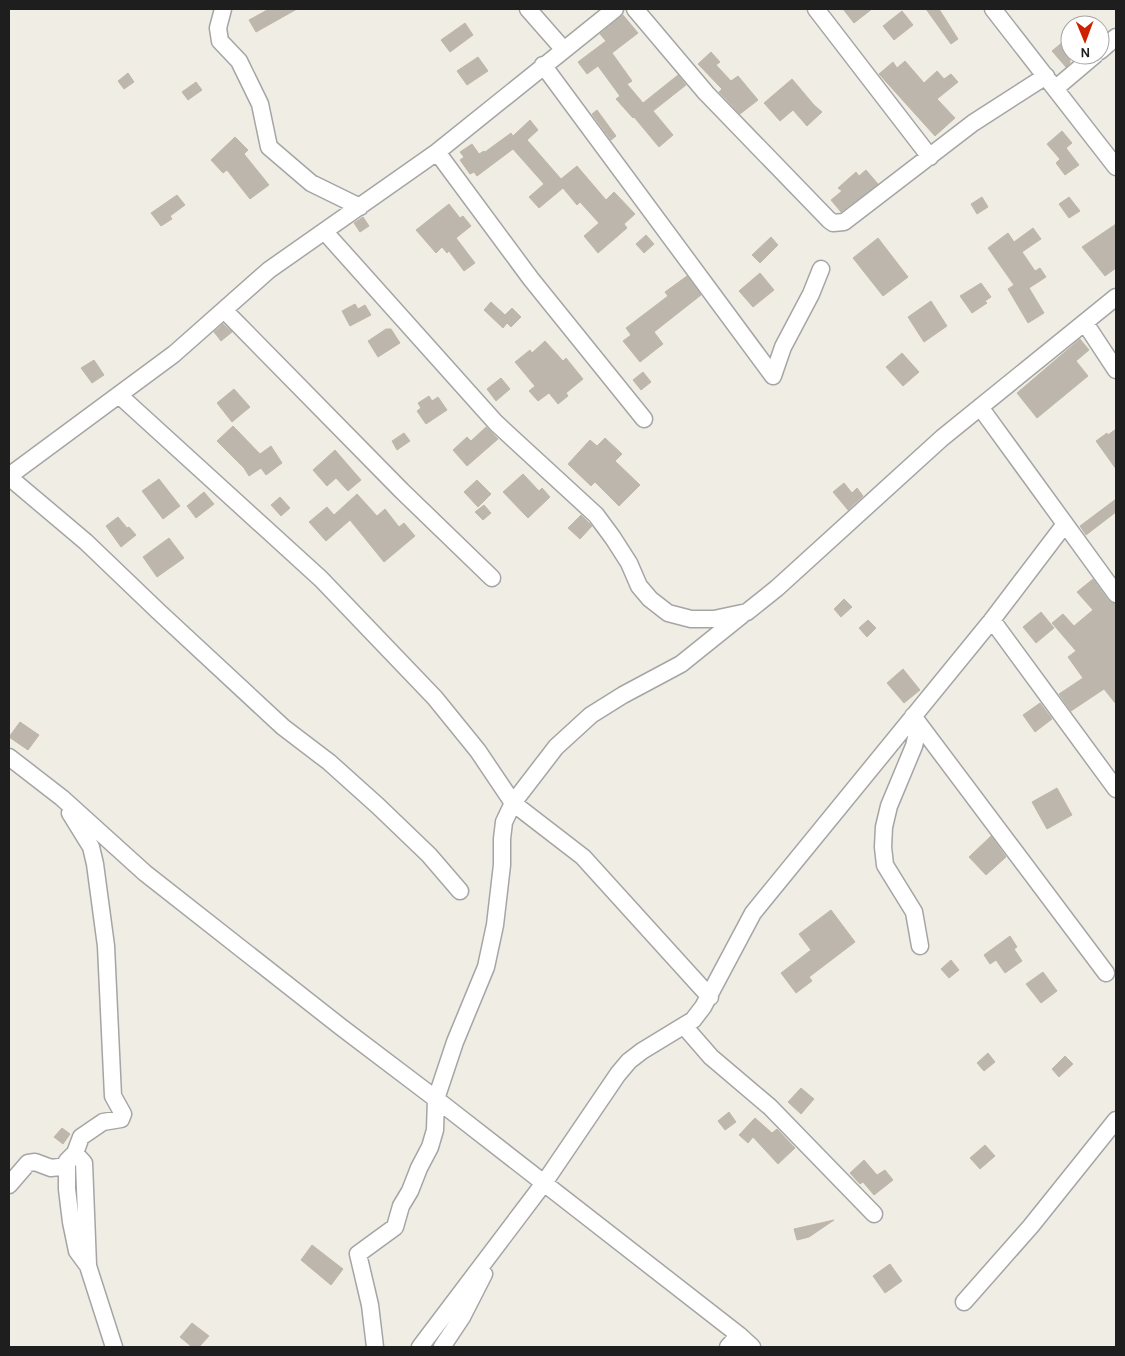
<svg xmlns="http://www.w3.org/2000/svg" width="1125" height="1356" font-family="Karla,sans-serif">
<rect width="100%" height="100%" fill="#efede4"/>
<path fill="#bcb6ad" stroke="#c1b7a6" d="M 269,9 L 297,9 L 256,32 L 249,20 Z
M 843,9 L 872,9 L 854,23 Z
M 926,9 L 939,9 L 958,39 L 951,44 Z
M 902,11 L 913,25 L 894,40 L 883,26 Z
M 623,15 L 638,33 L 612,53 L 632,81 L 627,84 L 643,103 L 678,75 L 686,85 L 653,111 L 673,135 L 659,147 L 634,117 L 633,118 L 616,99 L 620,96 L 598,66 L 587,74 L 578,62 L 606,41 L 600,34 Z
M 465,23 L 473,35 L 450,52 L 441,40 Z
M 1070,36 L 1070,63 L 1066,67 L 1052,51 Z
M 711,52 L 720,62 L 716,65 L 731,81 L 738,76 L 758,100 L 740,114 L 719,92 L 722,89 L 698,64 Z
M 478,57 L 488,71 L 467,85 L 457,71 Z
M 905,61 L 924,83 L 937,71 L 944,79 L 951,74 L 958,82 L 937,99 L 955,118 L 935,136 L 879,74 L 893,62 L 897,68 Z
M 128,73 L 134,82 L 124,89 L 118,81 Z
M 792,79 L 814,105 L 822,112 L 807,126 L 793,110 L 780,121 L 764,103 Z
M 196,82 L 202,90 L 188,100 L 182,92 Z
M 597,110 L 616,136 L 611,140 L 592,114 Z
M 530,120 L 538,130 L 527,140 L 561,179 L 577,166 L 606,200 L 614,192 L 635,214 L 624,224 L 627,228 L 598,253 L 584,236 L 599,223 L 580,202 L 577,205 L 563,188 L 539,208 L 529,197 L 544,184 L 513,149 L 477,176 L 474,172 L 470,174 L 460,160 L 464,157 L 460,152 L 472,144 L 479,154 L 484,151 L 485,152 L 511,133 L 513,136 Z
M 1062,131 L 1072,143 L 1066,148 L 1079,165 L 1065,175 L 1056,163 L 1060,159 L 1047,144 Z
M 235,137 L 248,150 L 244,154 L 269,185 L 250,199 L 227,170 L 223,173 L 211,160 Z
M 866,170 L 878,184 L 841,212 L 831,200 L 842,191 L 838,188 L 856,172 L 859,176 Z
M 177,195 L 185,205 L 170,216 L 172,219 L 161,226 L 151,213 Z
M 982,197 L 988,207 L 977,214 L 971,204 Z
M 1069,197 L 1080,211 L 1069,218 L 1059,204 Z
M 449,204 L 460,218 L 463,216 L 471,226 L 456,238 L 475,263 L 464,271 L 449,251 L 447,253 L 442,247 L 436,253 L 416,230 Z
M 363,217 L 369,226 L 360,232 L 354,223 Z
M 1116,224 L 1116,268 L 1105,276 L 1082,247 Z
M 1033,228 L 1041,239 L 1022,252 L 1035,271 L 1040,268 L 1046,277 L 1029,288 L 1044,313 L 1028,323 L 1008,289 L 1014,285 L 988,248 L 1008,233 L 1014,242 Z
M 646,235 L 654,244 L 644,253 L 636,244 Z
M 771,237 L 778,245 L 760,263 L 752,255 Z
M 878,238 L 908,277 L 883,296 L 853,258 Z
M 760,273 L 774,290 L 753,307 L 739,291 Z
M 687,276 L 701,295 L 654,332 L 663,344 L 640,362 L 623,341 L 631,335 L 626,328 L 668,296 L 665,292 Z
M 981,283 L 991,297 L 985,301 L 987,303 L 972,313 L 960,296 Z
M 931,301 L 947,326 L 924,342 L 908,317 Z
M 491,302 L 505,315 L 512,308 L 521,317 L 511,327 L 507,323 L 503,328 L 484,310 Z
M 355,304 L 358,309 L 365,305 L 371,315 L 350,326 L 342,311 Z
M 223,324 L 232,332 L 221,341 L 214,332 Z
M 386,329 L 391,329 L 400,343 L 378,357 L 368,341 Z
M 1080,339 L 1089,350 L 1076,361 L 1088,376 L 1037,418 L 1017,393 Z
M 545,341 L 563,361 L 566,358 L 583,379 L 566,393 L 568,396 L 558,404 L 549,393 L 538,401 L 529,391 L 535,386 L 515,362 L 530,350 L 532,353 Z
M 902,353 L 919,372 L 903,386 L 886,367 Z
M 94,360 L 104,375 L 92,383 L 81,368 Z
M 643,372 L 651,382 L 641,390 L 633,380 Z
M 501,378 L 510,389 L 496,401 L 487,389 Z
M 234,389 L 250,407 L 232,422 L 217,403 Z
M 429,396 L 432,401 L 438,397 L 447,410 L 426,424 L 417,411 L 421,408 L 418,403 Z
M 233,426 L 260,454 L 271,446 L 282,463 L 266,475 L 261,468 L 249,476 L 244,468 L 217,441 Z
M 486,427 L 498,439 L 467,466 L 453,450 L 467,437 L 471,441 Z
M 1116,429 L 1116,469 L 1096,441 L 1107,433 L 1108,435 Z
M 404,433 L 410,441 L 397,450 L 392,441 Z
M 605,438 L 622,454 L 615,461 L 640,485 L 619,506 L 595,482 L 591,486 L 568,464 L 590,440 L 597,446 Z
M 335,450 L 361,480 L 348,491 L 336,478 L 327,486 L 313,470 Z
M 523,474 L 539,491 L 542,488 L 550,497 L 528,518 L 503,492 Z
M 159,479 L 180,506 L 163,519 L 142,491 Z
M 477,480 L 491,494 L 478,507 L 464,492 Z
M 844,483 L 852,493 L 857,488 L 863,496 L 848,510 L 833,492 Z
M 204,492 L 214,504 L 196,518 L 187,506 Z
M 357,494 L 377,516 L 385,509 L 399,527 L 404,523 L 415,536 L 384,562 L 350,520 L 326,541 L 309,522 L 327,507 L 334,515 Z
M 280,497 L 290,508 L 281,516 L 271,505 Z
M 1116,499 L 1116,512 L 1086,535 L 1080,526 Z
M 484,505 L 491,513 L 483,520 L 475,512 Z
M 581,515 L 592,526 L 580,539 L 568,528 Z
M 118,517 L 127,528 L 129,527 L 136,535 L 121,547 L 106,526 Z
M 169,538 L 184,558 L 157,577 L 143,557 Z
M 1093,579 L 1108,600 L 1116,604 L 1116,704 L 1104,689 L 1071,711 L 1059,694 L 1083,678 L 1068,657 L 1076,651 L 1052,623 L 1063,614 L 1074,626 L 1093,610 L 1077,592 Z
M 844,599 L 852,607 L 841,617 L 834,609 Z
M 1041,612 L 1054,628 L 1036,643 L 1023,627 Z
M 868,620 L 876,628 L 867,637 L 859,628 Z
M 903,669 L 920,690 L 904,703 L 887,683 Z
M 1040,703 L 1052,719 L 1035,732 L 1023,715 Z
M 20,722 L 39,735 L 28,750 L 9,737 Z
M 1057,788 L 1072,815 L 1047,829 L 1032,802 Z
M 991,836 L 1006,857 L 986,875 L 969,857 Z
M 831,910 L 855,942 L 809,977 L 812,981 L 796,993 L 781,973 L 811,950 L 799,934 Z
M 1010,936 L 1017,947 L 1014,949 L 1022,961 L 1005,973 L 996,960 L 990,964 L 984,955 Z
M 951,960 L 959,970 L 949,978 L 941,969 Z
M 1043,972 L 1057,991 L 1041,1003 L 1026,984 Z
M 988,1053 L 995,1062 L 984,1071 L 977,1063 Z
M 1065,1056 L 1073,1064 L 1059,1077 L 1052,1069 Z
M 801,1088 L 814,1099 L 801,1114 L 788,1102 Z
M 729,1112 L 736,1122 L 725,1130 L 718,1121 Z
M 755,1118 L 772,1133 L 777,1129 L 795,1148 L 778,1164 L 753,1137 L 748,1143 L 739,1135 Z
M 62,1128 L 70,1134 L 63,1144 L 54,1137 Z
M 985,1145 L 995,1156 L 980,1169 L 970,1158 Z
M 864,1160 L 877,1175 L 885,1170 L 893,1180 L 874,1195 L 863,1182 L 860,1184 L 850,1173 Z
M 834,1220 L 809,1237 L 797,1240 L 794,1229 Z
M 312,1245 L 343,1269 L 331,1285 L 301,1260 Z
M 890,1264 L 902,1281 L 885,1293 L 873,1276 Z
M 192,1323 L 209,1336 L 199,1347 L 192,1347 L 180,1337 Z"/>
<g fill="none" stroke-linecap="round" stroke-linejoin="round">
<defs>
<path id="minor" d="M 223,9 L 218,28 L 220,41 L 239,61 L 260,104 L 269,147 L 311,183 L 360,207
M 528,9 L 564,50
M 635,9 L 706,93 L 829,220 L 833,223 L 844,222 L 973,123 L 1046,76
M 816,9 L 930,157
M 993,9 L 1116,167
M 1100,51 L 1116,37
M 543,65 L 773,376 L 783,347 L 811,294 L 821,269
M 1056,88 L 1095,55
M 437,152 L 531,279 L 644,419
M 325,232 L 496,423 L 596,515 L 613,538 L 629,563 L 639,586 L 650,599 L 668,613 L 691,619 L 714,619 L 747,612 L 777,588 L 942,438 L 1116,297
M 225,311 L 402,491 L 492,578
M 1085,323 L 1116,370
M 120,396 L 321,579 L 435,698 L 478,751 L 513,803 L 583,857 L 710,997
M 980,407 L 1116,594
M 9,476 L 174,354 L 269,270 L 437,152 L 615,9
M 9,477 L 86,542 L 158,611 L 283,727 L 329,762 L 378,806 L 429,855 L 460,891
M 992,620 L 1116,789
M 913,716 L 1106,973
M 919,725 L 914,746 L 889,806 L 884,827 L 883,847 L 885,865 L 914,912 L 920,946
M 9,757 L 62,798 L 145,873 L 341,1027 L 436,1099 L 739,1335 L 752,1347
M 70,813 L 91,847 L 95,864 L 106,946 L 113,1096 L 123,1114 L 121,1119 L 103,1122 L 81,1137 L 75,1153 L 67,1161 L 67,1189 L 71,1222 L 77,1251 L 88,1266 L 114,1347
M 684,1026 L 711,1057 L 770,1107 L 874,1214
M 75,1153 L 84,1163 L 88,1265
M 9,1185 L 28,1163 L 35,1162 L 51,1168 L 67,1166
M 964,1302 L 1031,1226 L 1116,1120
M 375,1347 L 370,1305 L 358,1254 L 395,1227 L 401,1206 L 410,1191 L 419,1168 L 430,1147 L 435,1130 L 436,1099 L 455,1042 L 486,967 L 495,925 L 500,882 L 502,865 L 502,839 L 504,822 L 513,803 L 556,747 L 591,715 L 623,695 L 681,664 L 742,615
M 420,1347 L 544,1183 L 618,1074 L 629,1061 L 642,1051 L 693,1020 L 703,1007 L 753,913 L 992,620 L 1065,524
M 442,1347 L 462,1317 L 484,1274
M 728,1347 L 739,1335"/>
</defs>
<use href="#minor" stroke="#a5a5a5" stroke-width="19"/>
<use href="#minor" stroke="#fff" stroke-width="16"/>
</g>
<rect width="1125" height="1356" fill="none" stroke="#1e1e1e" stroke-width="20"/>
<g transform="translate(1085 40) rotate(179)"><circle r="24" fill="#ffffff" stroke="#a5a5a5"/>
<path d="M0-4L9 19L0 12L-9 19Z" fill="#cd2100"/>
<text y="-8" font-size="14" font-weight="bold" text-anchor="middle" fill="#1e1e1e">N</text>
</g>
</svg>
